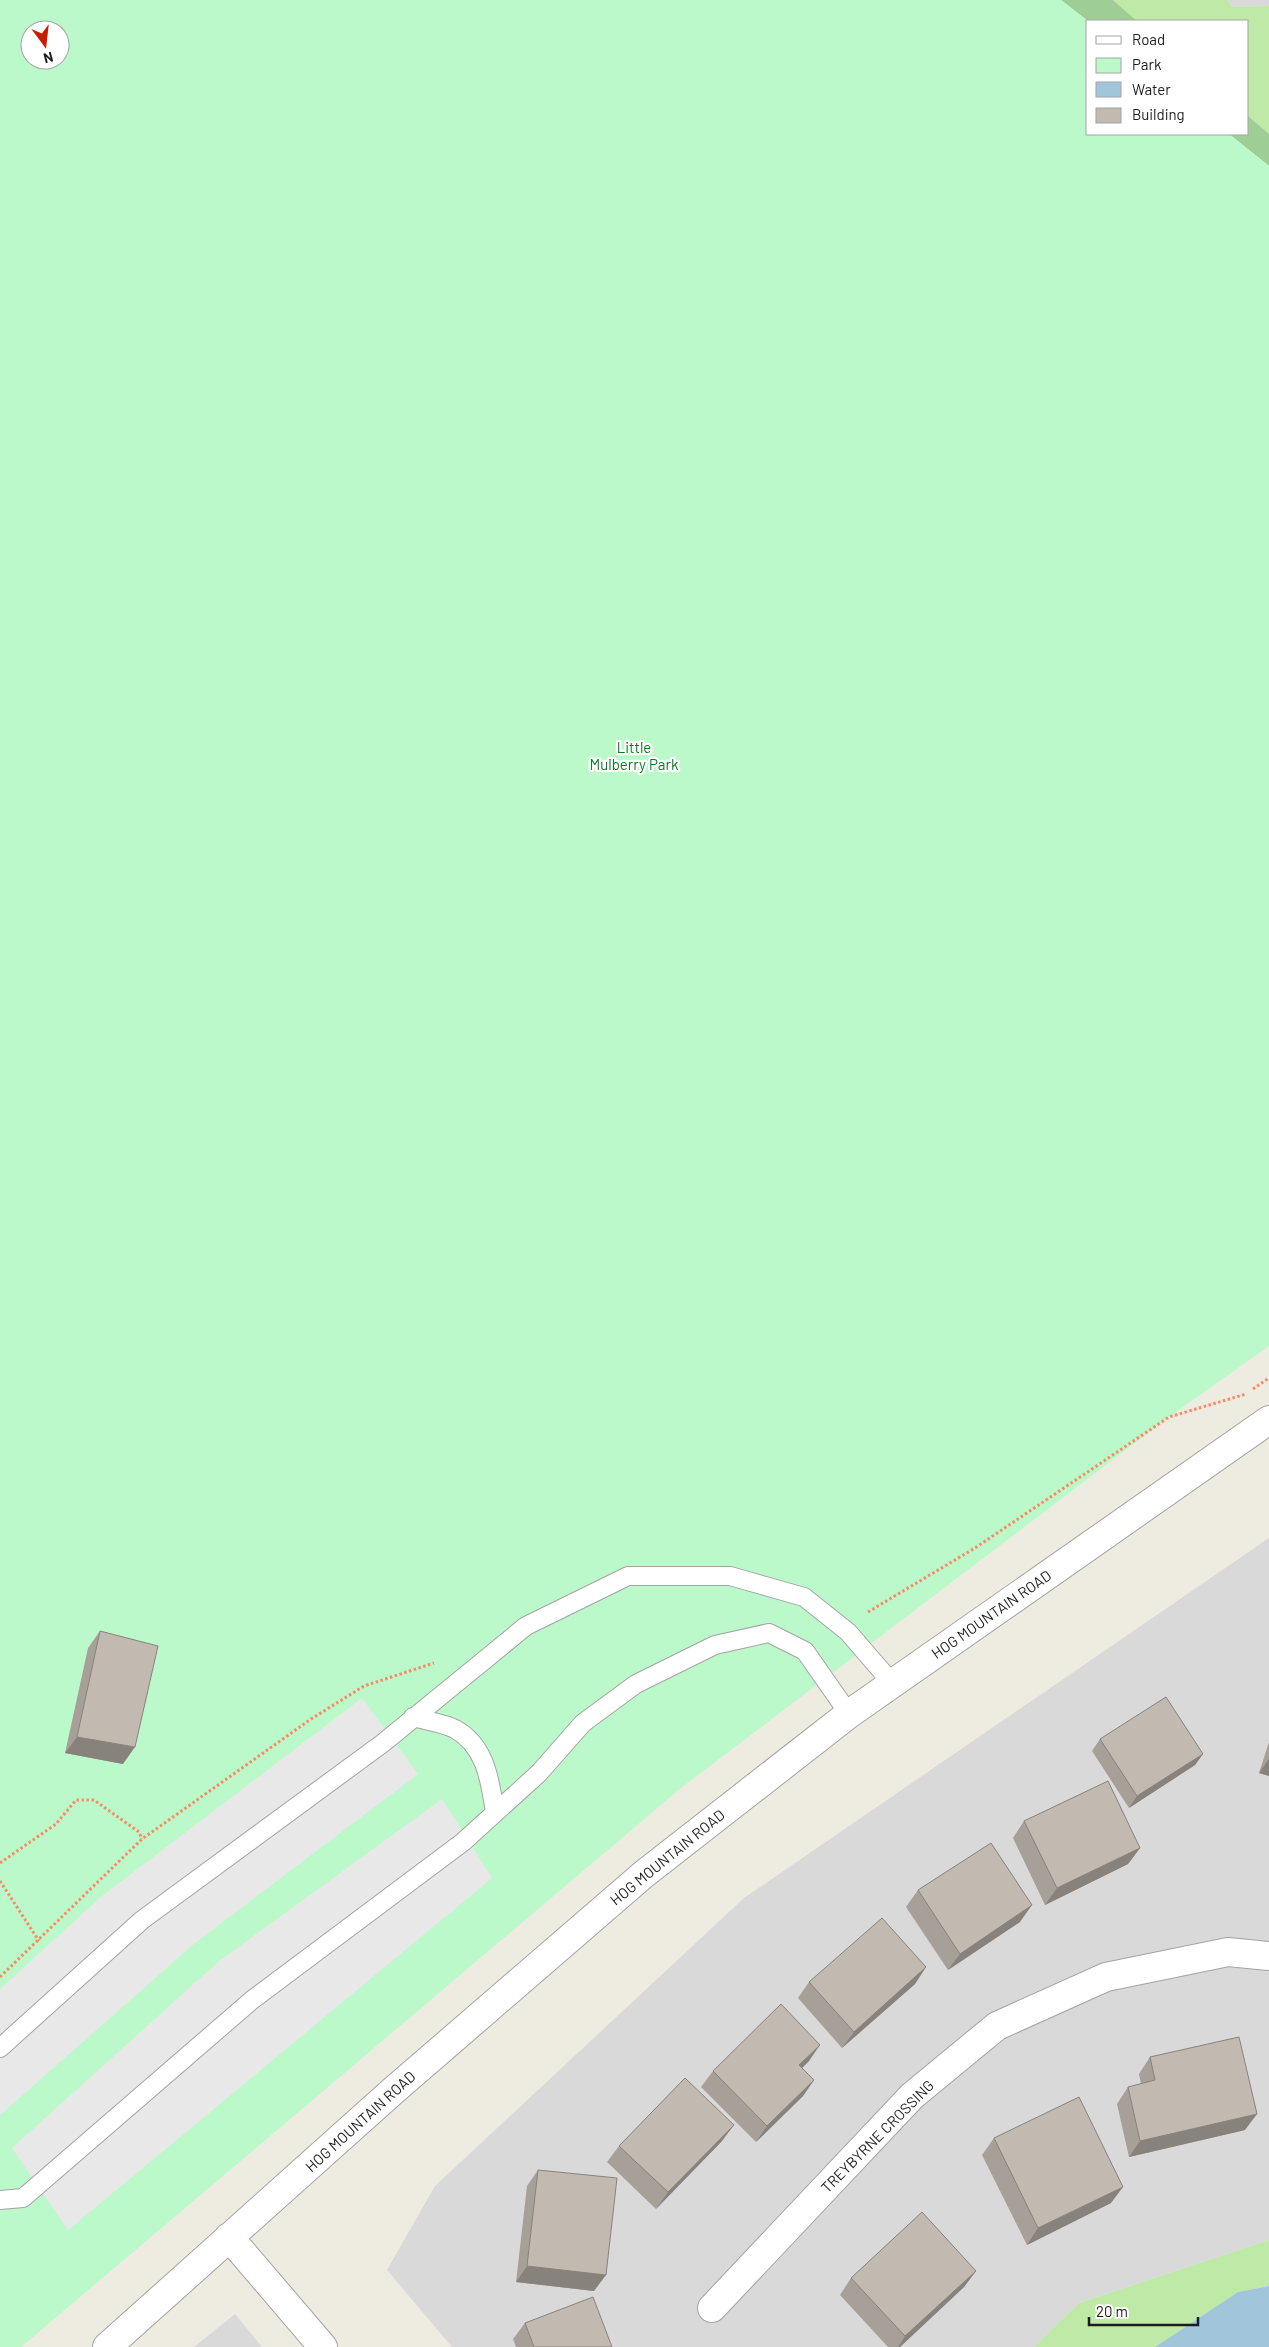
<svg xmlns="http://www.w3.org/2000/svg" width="1269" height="2347" font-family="Barlow,sans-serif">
<rect width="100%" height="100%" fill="#eeebe1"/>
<path fill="#dad9d9" d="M 1227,0 L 1269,0 L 1269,6 L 1232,7 Z
M 1269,1538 L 1269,2240 L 1079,2303 L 1034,2347 L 452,2347 L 387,2270 L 435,2186 L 744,1898 Z
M 235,2314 L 262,2347 L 194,2347 Z"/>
<path fill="#bee9a6" d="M 1113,0 L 1227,0 L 1232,7 L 1269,6 L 1269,134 L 1248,116 L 1248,21 L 1137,21 Z
M 1269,2240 L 1269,2286 L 1238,2292 L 1155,2347 L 1034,2347 L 1079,2303 Z"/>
<path fill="#9ece95" d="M 1061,0 L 1113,0 L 1137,21 L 1088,21 Z
M 1248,116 L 1269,134 L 1269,166 L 1229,134 L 1248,134 Z"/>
<path fill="#bcf9ca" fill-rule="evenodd" d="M 0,0 L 1061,0 L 1088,21 L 1088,134 L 1229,134 L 1269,166 L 1269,1346 L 1169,1417 L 681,1788 L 21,2347 L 0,2347 ZM 30,30 L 60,30 L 60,60 L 30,60 Z"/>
<path fill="#e8e8e8" d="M 362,1698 L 418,1774 L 195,1943 L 0,2115 L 0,1989 L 102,1896 Z
M 442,1799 L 492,1878 L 68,2230 L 12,2148 L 218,1962 Z"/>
<path fill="#a1c6dc" d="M 1269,2286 L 1269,2347 L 1155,2347 L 1238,2292 Z"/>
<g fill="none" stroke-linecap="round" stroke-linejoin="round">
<defs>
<path id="service" d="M 413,1717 C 426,1721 443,1723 455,1729 C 486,1746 490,1781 495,1812
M 0,2048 L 142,1920 L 383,1743 L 526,1626 L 628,1576 L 730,1576 L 804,1597 L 848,1632 L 892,1683
M 0,2200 L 23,2198 L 252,2000 L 463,1842 L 539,1773 L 583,1723 L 636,1684 L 715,1645 L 769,1633 L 805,1651 L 849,1714"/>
<path id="minor" d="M 712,2308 L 912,2096 L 997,2026 L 1106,1977 L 1228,1952 L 1269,1956"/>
<path id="tertiary" d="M 229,2237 L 323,2347
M 107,2347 L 394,2090 L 644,1874 L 849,1714 L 1269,1420"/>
</defs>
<use href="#service" stroke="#a3a3a3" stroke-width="20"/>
<use href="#minor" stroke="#a3a3a3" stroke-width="30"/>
<use href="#tertiary" stroke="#a3a3a3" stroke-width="30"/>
<path stroke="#fb8965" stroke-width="3" stroke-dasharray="2.5 2.5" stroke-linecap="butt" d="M 1253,1389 L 1269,1378
M 868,1612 L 975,1548 L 1169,1417 L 1246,1394
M 0,1863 L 56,1824 L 76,1800 L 94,1800 L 139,1832 L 142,1839
M 0,1881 L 39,1941
M 0,1977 L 142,1839 L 311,1719 L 364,1686 L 434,1663"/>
<use href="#service" stroke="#fff" stroke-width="18"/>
<use href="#minor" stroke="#fff" stroke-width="28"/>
<use href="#tertiary" stroke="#fff" stroke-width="28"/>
</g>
<path fill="#a7a098" d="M 100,1631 L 123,1764 L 65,1753 L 88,1648 Z
M 1100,1739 L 1203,1754 L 1195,1765 L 1129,1808 L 1092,1751 Z
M 1269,1742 L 1269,1776 L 1259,1773 Z
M 1024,1821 L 1140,1848 L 1128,1864 L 1045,1905 L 1013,1838 Z
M 918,1890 L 1020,1922 L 948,1970 L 906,1907 Z
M 926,1967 L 915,1984 L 842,2048 L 798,1998 L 809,1982 Z
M 1150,2057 L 1245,2130 L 1129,2157 L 1117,2104 L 1128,2087 L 1141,2084 L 1139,2074 Z
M 809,2061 L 802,2068 L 814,2080 L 803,2096 L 756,2142 L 701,2087 L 713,2071 Z
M 994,2138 L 1111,2203 L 1027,2245 L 982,2155 Z
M 722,2141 L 656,2209 L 607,2162 L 619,2146 Z
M 538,2170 L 594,2291 L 516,2282 L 527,2186 Z
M 976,2271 L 964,2287 L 900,2347 L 888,2347 L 840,2295 L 851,2278 Z
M 525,2323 L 612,2347 L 516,2347 L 513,2339 Z"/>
<path fill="#88827c" d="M 77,1737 L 135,1747 L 123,1764 L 65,1753 Z
M 1203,1754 L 1195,1765 L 1129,1808 L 1137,1796 Z
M 1269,1759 L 1269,1776 L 1259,1773 Z
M 1140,1848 L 1128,1864 L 1045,1905 L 1057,1888 Z
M 1032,1905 L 1020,1922 L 948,1970 L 960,1954 Z
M 926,1967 L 915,1984 L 842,2048 L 854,2032 Z
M 820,2045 L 809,2061 L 788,2082 L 799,2065 Z
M 814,2080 L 803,2096 L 756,2142 L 767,2126 Z
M 1257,2114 L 1245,2130 L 1129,2157 L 1140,2141 Z
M 734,2125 L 722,2141 L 656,2209 L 668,2192 Z
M 1123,2187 L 1111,2203 L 1027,2245 L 1038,2228 Z
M 527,2266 L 606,2275 L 594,2291 L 516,2282 Z
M 976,2271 L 964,2287 L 900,2347 L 898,2347 L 905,2336 Z"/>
<path fill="#c2bab1" stroke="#88827c" d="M 100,1631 L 158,1646 L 135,1747 L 77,1737 Z
M 1166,1697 L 1203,1754 L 1137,1796 L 1100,1739 Z
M 1108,1781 L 1140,1848 L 1057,1888 L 1024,1821 Z
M 991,1843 L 1032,1905 L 960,1954 L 918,1890 Z
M 882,1918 L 926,1967 L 854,2032 L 809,1982 Z
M 781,2004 L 820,2045 L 799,2065 L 814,2080 L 767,2126 L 713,2071 Z
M 1239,2037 L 1257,2114 L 1140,2141 L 1128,2087 L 1155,2080 L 1150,2057 Z
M 685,2078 L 734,2125 L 668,2192 L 619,2146 Z
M 1079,2097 L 1123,2187 L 1038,2228 L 994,2138 Z
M 538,2170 L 617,2178 L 606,2275 L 527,2266 Z
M 922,2212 L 976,2271 L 905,2336 L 851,2278 Z
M 593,2297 L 612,2347 L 534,2347 L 525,2323 Z"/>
<g text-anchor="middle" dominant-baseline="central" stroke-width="4.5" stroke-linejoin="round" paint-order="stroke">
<g font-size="15" fill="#0a7a23" stroke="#fff">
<text x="634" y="747">Little<tspan x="634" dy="17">Mulberry Park</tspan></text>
</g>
<g font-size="15" fill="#1c1c1c" stroke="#fff">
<text transform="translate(991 1614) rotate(-35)">HOG MOUNTAIN ROAD</text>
<text transform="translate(667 1857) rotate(-39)">HOG MOUNTAIN ROAD</text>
<text transform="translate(360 2121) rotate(-42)">HOG MOUNTAIN ROAD</text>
<text transform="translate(877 2136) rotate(-45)">TREYBYRNE CROSSING</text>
</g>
</g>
<rect x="1086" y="20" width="162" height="115" fill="#ffffff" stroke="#a4a4a4"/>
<rect x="1096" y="36" width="25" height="8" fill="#ffffff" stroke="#a4a4a4"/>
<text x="1132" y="45" font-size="15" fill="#1c1c1c">Road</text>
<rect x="1096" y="58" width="25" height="15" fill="#bcf9ca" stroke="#a4a4a4"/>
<text x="1132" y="70" font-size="15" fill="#1c1c1c">Park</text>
<rect x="1096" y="82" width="25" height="15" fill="#a1c6dc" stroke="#a4a4a4"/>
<text x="1132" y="95" font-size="15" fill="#1c1c1c">Water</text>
<rect x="1096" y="108" width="25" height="15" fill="#c2bab1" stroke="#a4a4a4"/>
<text x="1132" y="120" font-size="15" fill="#1c1c1c">Building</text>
<g transform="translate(45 45) rotate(165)"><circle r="24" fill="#ffffff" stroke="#a4a4a4"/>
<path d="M0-4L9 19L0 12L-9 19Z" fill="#c81c00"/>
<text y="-8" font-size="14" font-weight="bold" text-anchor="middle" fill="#1c1c1c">N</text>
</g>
<path d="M1089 2317v8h109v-8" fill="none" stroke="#1c1c1c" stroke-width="2.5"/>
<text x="1096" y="2317" font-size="15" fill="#1c1c1c" stroke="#ffffff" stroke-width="4" paint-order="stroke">20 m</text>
</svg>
